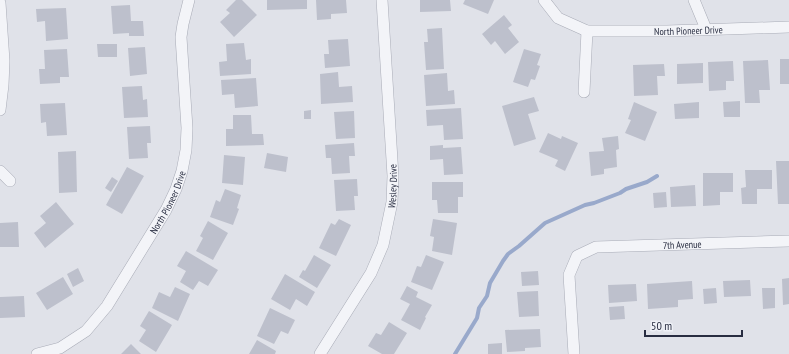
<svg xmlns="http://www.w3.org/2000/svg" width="789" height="354" font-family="'PT Sans Narrow',sans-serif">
<rect width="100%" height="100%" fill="#e0e2e9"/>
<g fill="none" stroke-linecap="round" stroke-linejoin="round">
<path stroke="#99a9cb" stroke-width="4" d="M 455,354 L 477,318 L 479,308 L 487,296 L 490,283 L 503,261 L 508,254 L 519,246 L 545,223 L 585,205 L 594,203 L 620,193 L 626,189 L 647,182 L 657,176"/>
</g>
<path fill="#bdc0cc" d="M 236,0 L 242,0 L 257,15 L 234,37 L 220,22 L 230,13 L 226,10 Z
M 267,0 L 307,0 L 307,9 L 267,10 Z
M 316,0 L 346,0 L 347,13 L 331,14 L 331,19 L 317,20 Z
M 420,0 L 450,0 L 451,11 L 420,12 Z
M 465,0 L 494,0 L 488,14 L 463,4 Z
M 130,5 L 131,21 L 143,21 L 144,36 L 129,36 L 129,33 L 113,34 L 111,6 Z
M 66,8 L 68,39 L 46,41 L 45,21 L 37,22 L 36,9 Z
M 504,15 L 512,25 L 508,28 L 519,42 L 505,54 L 495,41 L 491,45 L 482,34 Z
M 442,28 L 444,69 L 426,70 L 424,42 L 428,42 L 427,29 Z
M 348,39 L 350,66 L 325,68 L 324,54 L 329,54 L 328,40 Z
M 244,43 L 246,60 L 251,59 L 251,74 L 220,76 L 219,62 L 227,61 L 226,44 Z
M 97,44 L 117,44 L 117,57 L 98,57 Z
M 145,47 L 147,74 L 130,76 L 128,48 Z
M 67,49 L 69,77 L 60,77 L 60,83 L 40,84 L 39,69 L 45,69 L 44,50 Z
M 524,49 L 541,54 L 537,65 L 540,66 L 535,80 L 531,79 L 528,87 L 513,82 Z
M 780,59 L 789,59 L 789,84 L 780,84 Z
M 768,60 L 770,90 L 759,90 L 760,103 L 745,103 L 743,61 Z
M 733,61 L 734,81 L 726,81 L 726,90 L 709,91 L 708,62 Z
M 703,63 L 703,83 L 677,84 L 677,64 Z
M 664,64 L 665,76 L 657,76 L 658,95 L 634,96 L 633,65 Z
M 338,72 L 339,87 L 352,86 L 353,102 L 321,104 L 320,74 Z
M 447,73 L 448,91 L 454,90 L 455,104 L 426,106 L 424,75 Z
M 256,78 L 258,106 L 235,108 L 234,94 L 222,95 L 221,80 Z
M 142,86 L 143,100 L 147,99 L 148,117 L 124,118 L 122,87 Z
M 534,97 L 539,111 L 528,114 L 536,139 L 514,146 L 502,106 Z
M 740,101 L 740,117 L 724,117 L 723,102 Z
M 634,102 L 657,112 L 645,141 L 625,133 L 631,120 L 628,119 Z
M 699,102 L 699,118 L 675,119 L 674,104 Z
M 65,103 L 67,135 L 47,136 L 46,122 L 41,123 L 40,104 Z
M 461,108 L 463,139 L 444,140 L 443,125 L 427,126 L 426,110 Z
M 311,110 L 311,119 L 304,119 L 304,111 Z
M 354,111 L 355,138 L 336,139 L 334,112 Z
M 233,115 L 251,115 L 252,134 L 263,134 L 264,145 L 226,146 L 226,129 L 233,129 Z
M 150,126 L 151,143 L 147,143 L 148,158 L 129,159 L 127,127 Z
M 548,133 L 561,139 L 562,136 L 578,143 L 565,171 L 555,166 L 558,160 L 539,152 Z
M 618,136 L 619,149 L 616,150 L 617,167 L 604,169 L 604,174 L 591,176 L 589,152 L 604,151 L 602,138 Z
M 354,143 L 355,156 L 349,156 L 350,173 L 332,174 L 331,158 L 326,158 L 325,145 Z
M 443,145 L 443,148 L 461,147 L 463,174 L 444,175 L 443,159 L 430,160 L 430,146 Z
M 76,151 L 77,192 L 59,193 L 58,152 Z
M 267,153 L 288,157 L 286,172 L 264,168 Z
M 224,155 L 245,157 L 243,185 L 222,183 Z
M 776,161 L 789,161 L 789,204 L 778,204 Z
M 127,167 L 144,176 L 122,214 L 106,205 Z
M 745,170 L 772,170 L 772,189 L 757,189 L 757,204 L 742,204 L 741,188 L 746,187 Z
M 703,173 L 733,173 L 733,192 L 720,192 L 720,205 L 703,206 Z
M 112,177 L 118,181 L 111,192 L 105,188 Z
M 357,179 L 358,196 L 354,196 L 355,210 L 336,211 L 334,180 Z
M 432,182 L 463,182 L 463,197 L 458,197 L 458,213 L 438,213 L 437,200 L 432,200 Z
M 695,185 L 696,206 L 671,207 L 670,187 Z
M 225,189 L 241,195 L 237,208 L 239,209 L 233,225 L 210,217 L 216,200 L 220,202 Z
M 666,192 L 667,207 L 654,208 L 653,193 Z
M 56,202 L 74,224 L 45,248 L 34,233 L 46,223 L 40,216 Z
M 339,219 L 351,225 L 336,256 L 319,248 L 331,223 L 335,225 Z
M 433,219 L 457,223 L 452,255 L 432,251 L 434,237 L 430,236 Z
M 208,221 L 228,233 L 213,260 L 196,251 L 203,238 L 200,236 Z
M 18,222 L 19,247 L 0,247 L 0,223 Z
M 186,251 L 218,270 L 208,286 L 199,281 L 193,290 L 180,282 L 186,271 L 177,266 Z
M 314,255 L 331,265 L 317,288 L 299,277 L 303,270 L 305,271 Z
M 426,255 L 444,262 L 432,290 L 411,282 L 417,266 L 421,267 Z
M 78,268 L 84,281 L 73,287 L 67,274 Z
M 538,271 L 539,285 L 522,286 L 521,272 Z
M 285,274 L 315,292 L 307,306 L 296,299 L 290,310 L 271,299 Z
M 63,277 L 73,294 L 47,310 L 36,293 Z
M 789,278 L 789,304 L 783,305 L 782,279 Z
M 750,280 L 751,296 L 724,297 L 723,281 Z
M 692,281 L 693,299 L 678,300 L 678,307 L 648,309 L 647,284 Z
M 636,284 L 637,301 L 609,303 L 608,285 Z
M 407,286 L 418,292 L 416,297 L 432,305 L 425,317 L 426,318 L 420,330 L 401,320 L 410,304 L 400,299 Z
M 175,287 L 190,294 L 178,321 L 152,308 L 159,292 L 170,297 Z
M 716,288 L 717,303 L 704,304 L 703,289 Z
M 762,288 L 775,288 L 775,308 L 763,309 Z
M 538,291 L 539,316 L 519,317 L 517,292 Z
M 24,296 L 25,317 L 0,318 L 0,297 Z
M 624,306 L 625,319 L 610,320 L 609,307 Z
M 270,308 L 295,320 L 288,334 L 281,331 L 274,344 L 257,336 Z
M 149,311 L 172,325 L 156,352 L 139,341 L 146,330 L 140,326 Z
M 389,322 L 407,333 L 394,354 L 382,354 L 368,346 L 376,333 L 381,335 Z
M 540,329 L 541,347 L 525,348 L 525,351 L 507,352 L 505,330 Z
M 257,340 L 276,351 L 275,354 L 249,354 Z
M 502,343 L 502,354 L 488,354 L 488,344 Z
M 131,344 L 141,354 L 121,354 Z"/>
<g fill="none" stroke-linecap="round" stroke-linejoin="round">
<defs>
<g id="minor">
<path id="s1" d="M 544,0 L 558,18 L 587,31 L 667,31 L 789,27"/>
<path d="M 694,0 L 706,29"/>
<path d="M 0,3 L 4,61 L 3,85 L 0,110"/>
<path d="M 584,92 L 587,31"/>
<path d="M 0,171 L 10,181"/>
<path id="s2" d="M 37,354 L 60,348 L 86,331 L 107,306 L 166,210 L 176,189 L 182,171 L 186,150 L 187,128 L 181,37 L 183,24 L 189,0"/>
<path id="s3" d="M 320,354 L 371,273 L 383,245 L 392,202 L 393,176 L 382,0"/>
<path id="s4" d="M 574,354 L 569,275 L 577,256 L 596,247 L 789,241"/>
</g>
</defs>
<use href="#minor" stroke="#a9acb7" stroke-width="12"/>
<use href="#minor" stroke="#f3f4f8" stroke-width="11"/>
</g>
<g text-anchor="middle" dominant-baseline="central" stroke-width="3" stroke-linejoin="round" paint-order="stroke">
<g font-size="10" fill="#282d41" stroke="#eff1f7">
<text stroke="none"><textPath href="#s1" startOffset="156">North Pioneer Drive</textPath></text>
<text stroke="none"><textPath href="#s3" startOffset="186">Wesley Drive</textPath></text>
<text stroke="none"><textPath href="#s2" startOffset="208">North Pioneer Drive</textPath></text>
<text stroke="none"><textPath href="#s4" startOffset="207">7th Avenue</textPath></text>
</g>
</g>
<path d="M645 330v6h97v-6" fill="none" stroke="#282d41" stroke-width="2"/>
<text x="651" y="330" font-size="12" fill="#282d41" stroke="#eff1f7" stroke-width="3" paint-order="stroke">50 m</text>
</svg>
